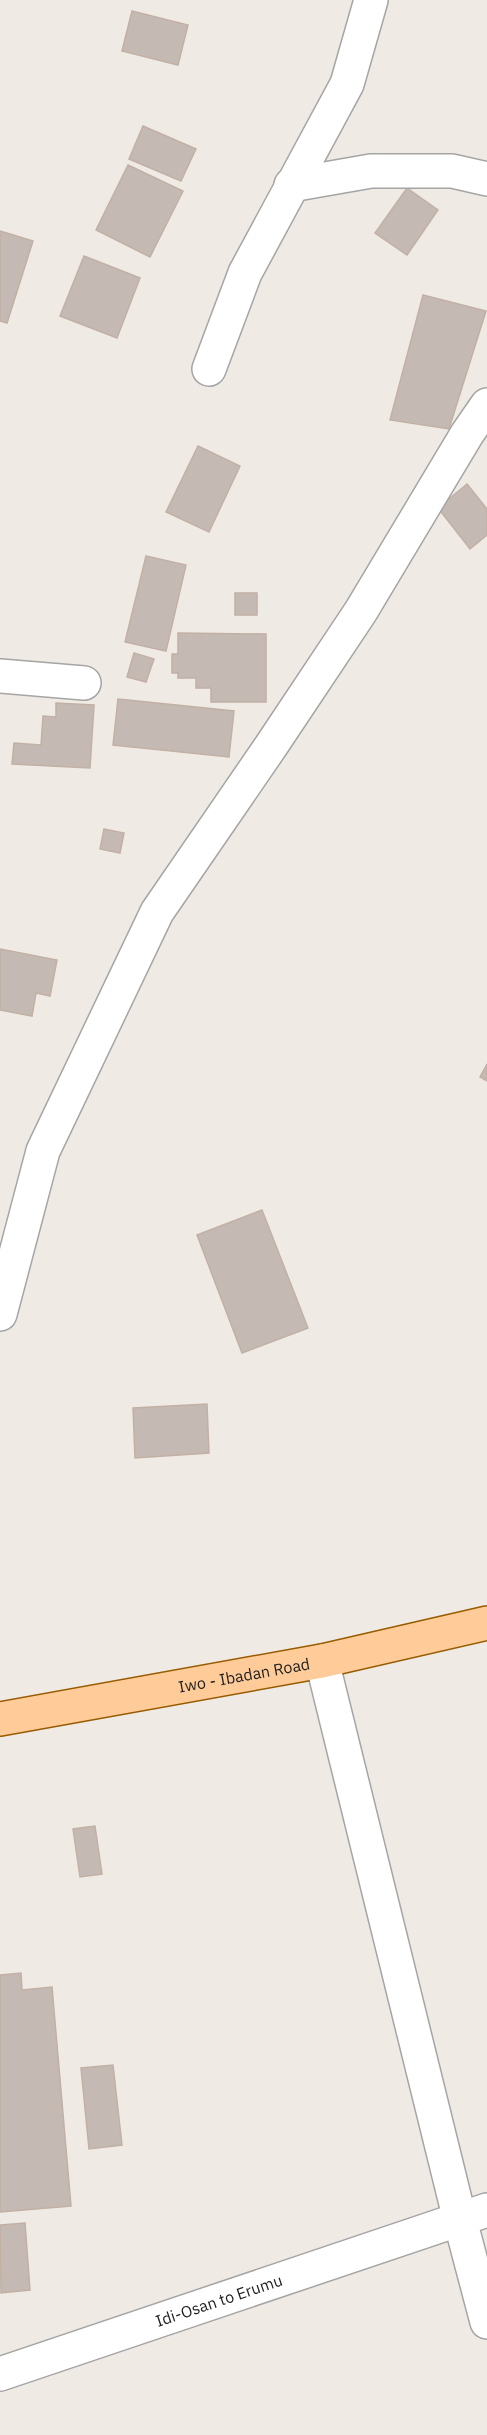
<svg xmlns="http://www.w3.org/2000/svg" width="487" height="2435" font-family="'IBM Plex Sans',sans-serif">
<rect width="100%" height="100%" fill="#efebe4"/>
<path fill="#c4bab3" stroke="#c2b0a5" stroke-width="1.5" d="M 132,11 L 188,25 L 178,65 L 122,51 Z
M 143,126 L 196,149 L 181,181 L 129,159 Z
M 128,165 L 183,191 L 150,257 L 96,230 Z
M 407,188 L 438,210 L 407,255 L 375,233 Z
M 0,231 L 33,241 L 7,323 L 0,321 Z
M 84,256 L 140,278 L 117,338 L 60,316 Z
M 423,295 L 486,311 L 449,429 L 390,420 Z
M 198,446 L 240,466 L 209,532 L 166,512 Z
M 467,484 L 487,509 L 487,535 L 470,549 L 438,508 Z
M 146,556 L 186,565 L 166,651 L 125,642 Z
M 235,593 L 257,593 L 257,615 L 235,615 Z
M 178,633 L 266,634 L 266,702 L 211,702 L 211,688 L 196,688 L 196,678 L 178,678 L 178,673 L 172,673 L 172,654 L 178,654 Z
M 134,653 L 154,659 L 146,682 L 127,677 Z
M 118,699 L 234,711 L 229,757 L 113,745 Z
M 56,703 L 94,705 L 90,768 L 12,764 L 14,743 L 41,745 L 43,716 L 56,717 Z
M 104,829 L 124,833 L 120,853 L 100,849 Z
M 0,949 L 57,960 L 50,996 L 36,993 L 32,1016 L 0,1010 Z
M 487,1064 L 487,1081 L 480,1077 Z
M 262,1210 L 308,1328 L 242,1353 L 197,1235 Z
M 207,1404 L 209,1453 L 135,1458 L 133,1408 Z
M 95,1826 L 102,1874 L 80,1877 L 73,1829 Z
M 21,1973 L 22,1990 L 52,1987 L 71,2206 L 0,2212 L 0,1975 Z
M 113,2065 L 122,2145 L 89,2149 L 81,2068 Z
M 25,2223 L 30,2290 L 1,2293 L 0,2225 Z"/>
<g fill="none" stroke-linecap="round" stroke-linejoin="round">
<defs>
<g id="street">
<path d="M 291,185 L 371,171 L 452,171 L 487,179"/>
<path d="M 209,369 L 245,273 L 347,84 L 371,0"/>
<path d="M 0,676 L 84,683"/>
<path d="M 0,1314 L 43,1151 L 157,912 L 271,746 L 361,611 L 467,434 L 487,405"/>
<path d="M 322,1661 L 460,2220 L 487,2322"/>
<path id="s1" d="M 0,2374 L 487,2210"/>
</g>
<g id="primary">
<path id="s2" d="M 0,1719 L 322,1661 L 487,1623"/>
</g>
</defs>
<use href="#street" stroke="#a5a5a5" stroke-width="36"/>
<use href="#primary" stroke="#985b00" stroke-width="36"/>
<use href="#street" stroke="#fff" stroke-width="33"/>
<use href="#primary" stroke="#fc9" stroke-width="33"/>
</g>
<g text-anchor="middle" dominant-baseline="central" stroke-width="4.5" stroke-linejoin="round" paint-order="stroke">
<g font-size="16" fill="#1e1e1e" stroke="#fff">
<text stroke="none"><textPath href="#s2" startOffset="248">Iwo - Ibadan Road</textPath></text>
<text stroke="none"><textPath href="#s1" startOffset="231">Idi-Osan to Erumu</textPath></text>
</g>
</g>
</svg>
